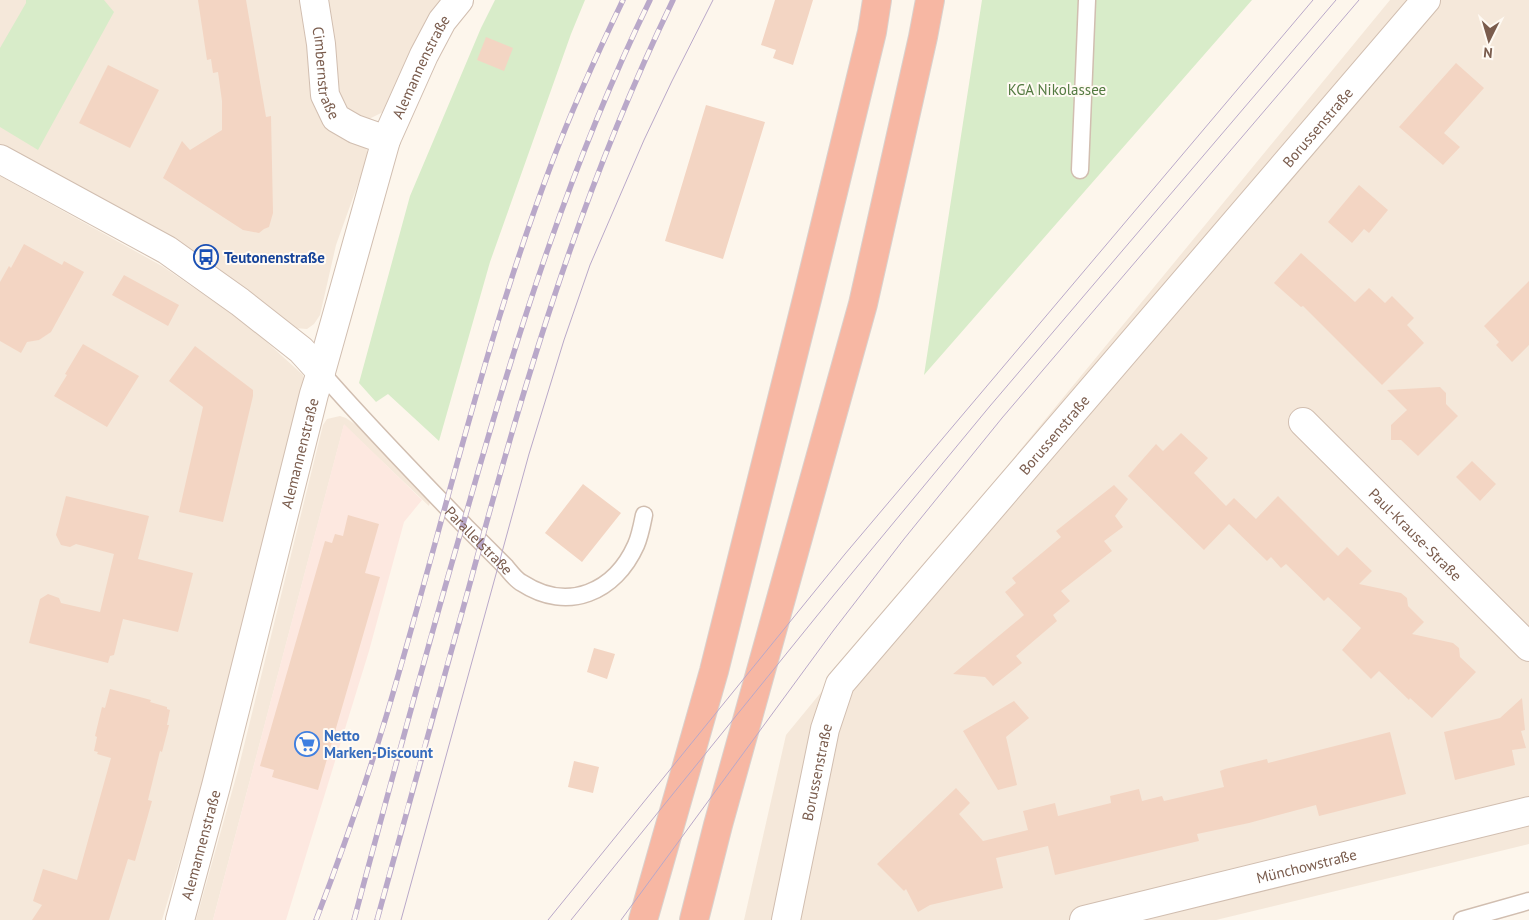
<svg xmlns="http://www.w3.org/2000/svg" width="1529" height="920" font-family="'PT Sans',sans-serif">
<rect width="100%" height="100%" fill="#fdf6ec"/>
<path fill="#f5e8da" d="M 0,0 L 306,0 L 315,81 L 366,147 L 368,156 L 336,245 L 320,315 L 314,324 L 307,329 L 295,328 L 266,304 L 178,243 L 0,145 Z
M 326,0 L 442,0 L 392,100 L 383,112 L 369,119 L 356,117 L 344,110 L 338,95 Z
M 1390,0 L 1529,0 L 1529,844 L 1216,920 L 744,920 L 786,735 Z
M 0,176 L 162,266 L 248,325 L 303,375 L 305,384 L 200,792 L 162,920 L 0,920 Z
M 340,416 L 346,418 L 359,427 L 431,498 L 429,506 L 344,425 L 213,920 L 196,920 L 238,770 L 323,425 L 327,419 Z"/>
<path fill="#fde8e0" d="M 344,424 L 422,500 L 404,522 L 369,651 L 286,920 L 213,920 Z"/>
<path fill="#d8ecc9" d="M 26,0 L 104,0 L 114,12 L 38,150 L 0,127 L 0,48 L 26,3 Z
M 495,0 L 585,0 L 571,34 L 490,262 L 439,441 L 388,394 L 376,402 L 359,383 L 410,196 L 481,28 Z
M 982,0 L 1252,0 L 924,375 Z"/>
<path fill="#f3d5c3" d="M 198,0 L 246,0 L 266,117 L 271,116 L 273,213 L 269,227 L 264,229 L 259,233 L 243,230 L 163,178 L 182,141 L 190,150 L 222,130 L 222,101 L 218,72 L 213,73 L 211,59 L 207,60 Z
M 775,0 L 813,0 L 793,65 L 773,58 L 776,50 L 761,45 Z
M 486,37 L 513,48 L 504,71 L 477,60 Z
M 1456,63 L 1484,88 L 1444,133 L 1460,147 L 1443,165 L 1399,127 Z
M 108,65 L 159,90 L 130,148 L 79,123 Z
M 706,105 L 765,122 L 723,259 L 665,241 Z
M 1359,185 L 1388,210 L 1369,233 L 1364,229 L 1352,243 L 1328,222 Z
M 24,244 L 62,265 L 64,261 L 84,272 L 51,332 L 39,340 L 27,342 L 21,353 L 0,341 L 0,282 L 9,266 L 11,268 Z
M 1301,253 L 1355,302 L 1369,288 L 1385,303 L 1392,296 L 1414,318 L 1407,325 L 1424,343 L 1382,385 L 1303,306 L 1301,307 L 1274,283 Z
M 124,275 L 179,305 L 168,326 L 112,295 Z
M 1529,281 L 1529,345 L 1512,362 L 1496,345 L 1499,342 L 1484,326 Z
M 83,344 L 139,376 L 107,427 L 54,396 L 67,375 L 65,374 Z
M 195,346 L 253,390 L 253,396 L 223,522 L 179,512 L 203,407 L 169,381 Z
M 1440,387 L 1446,393 L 1446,404 L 1458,416 L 1418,456 L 1401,440 L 1391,440 L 1391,425 L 1407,410 L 1387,390 Z
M 1181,433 L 1208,458 L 1194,473 L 1226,506 L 1234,498 L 1256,519 L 1278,496 L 1338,556 L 1347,547 L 1372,571 L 1359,584 L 1401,593 L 1407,598 L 1408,606 L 1424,622 L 1412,634 L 1453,643 L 1459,648 L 1460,657 L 1476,672 L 1432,718 L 1410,698 L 1409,700 L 1379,671 L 1371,679 L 1342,650 L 1361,628 L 1328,597 L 1324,601 L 1286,564 L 1281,568 L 1271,557 L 1267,561 L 1229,524 L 1204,550 L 1128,476 L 1156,444 L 1163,451 Z
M 1472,461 L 1496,484 L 1480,501 L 1456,477 Z
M 583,484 L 621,513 L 582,562 L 545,533 Z
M 1114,485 L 1128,499 L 1115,516 L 1123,527 L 1104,541 L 1112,551 L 1061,591 L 1070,601 L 1053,615 L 1057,621 L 1016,656 L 1022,663 L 993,686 L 985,677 L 953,674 L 1024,615 L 1005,592 L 1016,583 L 1012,578 L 1061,537 L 1056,531 Z
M 66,496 L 149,516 L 138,559 L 193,573 L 178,632 L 123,619 L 114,655 L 110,656 L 108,663 L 29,643 L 40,599 L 48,594 L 59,598 L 61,603 L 100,612 L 114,554 L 76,544 L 70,547 L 61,545 L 56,535 Z
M 348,515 L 379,524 L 365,573 L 380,577 L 318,790 L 272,777 L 274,770 L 260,766 L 325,541 L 332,543 L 335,534 L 343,536 Z
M 594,648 L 615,654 L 607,679 L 587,672 Z
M 110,689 L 151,700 L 150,702 L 167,707 L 167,709 L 170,710 L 167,725 L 169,725 L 162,752 L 160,751 L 148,800 L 152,801 L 135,861 L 128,859 L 109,920 L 32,920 L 42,905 L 33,901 L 43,869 L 77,880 L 111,758 L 97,754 L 98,752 L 94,751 L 97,737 L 95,736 L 102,707 L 105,708 Z
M 1522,698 L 1525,730 L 1521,731 L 1526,748 L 1512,750 L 1515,765 L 1455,780 L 1444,732 L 1500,718 Z
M 1014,701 L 1029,718 L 1006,737 L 1017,785 L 998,790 L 963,731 Z
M 1390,732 L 1406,794 L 1319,816 L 1316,805 L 1249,823 L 1197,834 L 1199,841 L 1055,875 L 1048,846 L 996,858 L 1003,888 L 930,905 L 918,912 L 906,889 L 904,891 L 877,864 L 956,788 L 970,803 L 959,814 L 983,841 L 1028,830 L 1023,811 L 1055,803 L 1058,816 L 1111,803 L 1110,796 L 1139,789 L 1142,801 L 1162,796 L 1164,801 L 1224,787 L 1220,771 L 1225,769 L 1267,759 L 1268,763 Z
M 574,761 L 599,767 L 593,793 L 568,787 Z"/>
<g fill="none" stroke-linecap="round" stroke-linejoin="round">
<defs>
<g id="service">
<path d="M 1080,170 L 1087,0"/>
<path id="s1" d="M 321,372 C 367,425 417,476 466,527 C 479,540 493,554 506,567 C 511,573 516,580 522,583 C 568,613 615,592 636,545 C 640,536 642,525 644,515"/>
<path d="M 1462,920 L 1529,901"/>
</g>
<g id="minor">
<path id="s2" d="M 314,0 L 321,44 L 325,95 L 336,118 L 355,129 L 386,140"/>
<path d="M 0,159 L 167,250 L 240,302 L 301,350 L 321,372"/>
<path id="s3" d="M 1303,422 L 1529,647"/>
<path id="s4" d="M 180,920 L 216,786 L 314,394 L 321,372 L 386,140 L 424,55 L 442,21 L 459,0"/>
<path id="s5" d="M 786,920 L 825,729 L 840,684 L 1426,0"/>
<path id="s6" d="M 1084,920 L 1529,811"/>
</g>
<path id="motorway" d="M 643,920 L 714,671 L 808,295 L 872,32 L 877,0
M 694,920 L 718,825 L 863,304 L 923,37 L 930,0"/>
</defs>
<use href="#service" stroke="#d1beb0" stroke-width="19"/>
<use href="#minor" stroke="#d1beb0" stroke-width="30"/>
<use href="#motorway" stroke="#dad1cd" stroke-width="30"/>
<use href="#service" stroke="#fff" stroke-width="16"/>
<use href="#minor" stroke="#fff" stroke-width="28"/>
<use href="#motorway" stroke="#f7b7a3" stroke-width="28"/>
<path stroke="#b9a8c9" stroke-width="1" d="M 401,920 L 529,454 L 564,340 L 590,265 L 644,140 L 672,81 L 713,0
M 548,920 L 845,554 L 1313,0
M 571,920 L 833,596 L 990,406 L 1336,0
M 621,920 L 833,631 L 904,539 L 1002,418 L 1359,0"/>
<defs>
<path id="rail" d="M 316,920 C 342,853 365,786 386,717 C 441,533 483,345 551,165 C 572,109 597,54 623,0
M 354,920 C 391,782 428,644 468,507 C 517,334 571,162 650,0
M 377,920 C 407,809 438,698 469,587 C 499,476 530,365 568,256 C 598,169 633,83 673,0"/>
</defs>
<use href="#rail" stroke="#b9a8c9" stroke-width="5.5"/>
<use href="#rail" stroke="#fffaf3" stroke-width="4" stroke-dasharray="11" stroke-linecap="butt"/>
</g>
<defs>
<symbol id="bus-ring" viewBox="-11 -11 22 22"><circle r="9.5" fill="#fffaf3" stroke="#1a4fb4" stroke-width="1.5"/><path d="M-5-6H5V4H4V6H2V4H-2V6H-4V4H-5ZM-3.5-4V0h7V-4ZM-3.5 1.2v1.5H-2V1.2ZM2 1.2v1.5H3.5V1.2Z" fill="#1a4fb4"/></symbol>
<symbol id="supermarket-ring" viewBox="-11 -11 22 22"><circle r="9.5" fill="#fffaf3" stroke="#3f7fe0" stroke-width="1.5"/><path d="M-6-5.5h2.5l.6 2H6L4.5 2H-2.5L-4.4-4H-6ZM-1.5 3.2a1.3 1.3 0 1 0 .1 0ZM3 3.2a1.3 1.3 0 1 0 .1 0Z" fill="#3f7fe0"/></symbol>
</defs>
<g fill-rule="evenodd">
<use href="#bus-ring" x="192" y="243" width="28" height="28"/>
<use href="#supermarket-ring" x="293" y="730" width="28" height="28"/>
</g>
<g text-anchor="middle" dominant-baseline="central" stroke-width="4" stroke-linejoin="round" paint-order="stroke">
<g font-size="15" fill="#7a5c4d" stroke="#fffaf3">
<text stroke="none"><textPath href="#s4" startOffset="888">Alemannenstraße</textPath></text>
<text stroke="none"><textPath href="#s2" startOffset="74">Cimbernstraße</textPath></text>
<text stroke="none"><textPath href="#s5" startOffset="976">Borussenstraße</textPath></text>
<text stroke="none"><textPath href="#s5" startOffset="571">Borussenstraße</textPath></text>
<text stroke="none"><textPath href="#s4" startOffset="482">Alemannenstraße</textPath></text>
<text stroke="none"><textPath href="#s3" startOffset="159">Paul-Krause-Straße</textPath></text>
<text stroke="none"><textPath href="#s1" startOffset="231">Parallelstraße</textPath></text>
<text stroke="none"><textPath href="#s5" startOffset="151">Borussenstraße</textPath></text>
<text stroke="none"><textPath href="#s4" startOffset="78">Alemannenstraße</textPath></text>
<text stroke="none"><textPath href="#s6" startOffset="229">Münchowstraße</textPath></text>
</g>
<g font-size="15" fill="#537a41" stroke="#fffaf3">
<text x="1057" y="89">KGA Nikolassee</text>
</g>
<g font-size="15" font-weight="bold" fill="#164399" stroke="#fffaf3" text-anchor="start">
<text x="224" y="257">Teutonenstraße</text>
</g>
<g font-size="15" font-weight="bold" fill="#366cbe" stroke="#fffaf3" text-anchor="start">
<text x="324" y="735">Netto<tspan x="324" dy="17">Marken-Discount</tspan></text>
</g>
</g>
<g transform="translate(1489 40) rotate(185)" stroke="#fffaf3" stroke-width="4" paint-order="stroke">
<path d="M0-4L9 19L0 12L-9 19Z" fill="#7a5c4d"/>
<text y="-8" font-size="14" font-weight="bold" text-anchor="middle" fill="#7a5c4d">N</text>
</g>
</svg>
